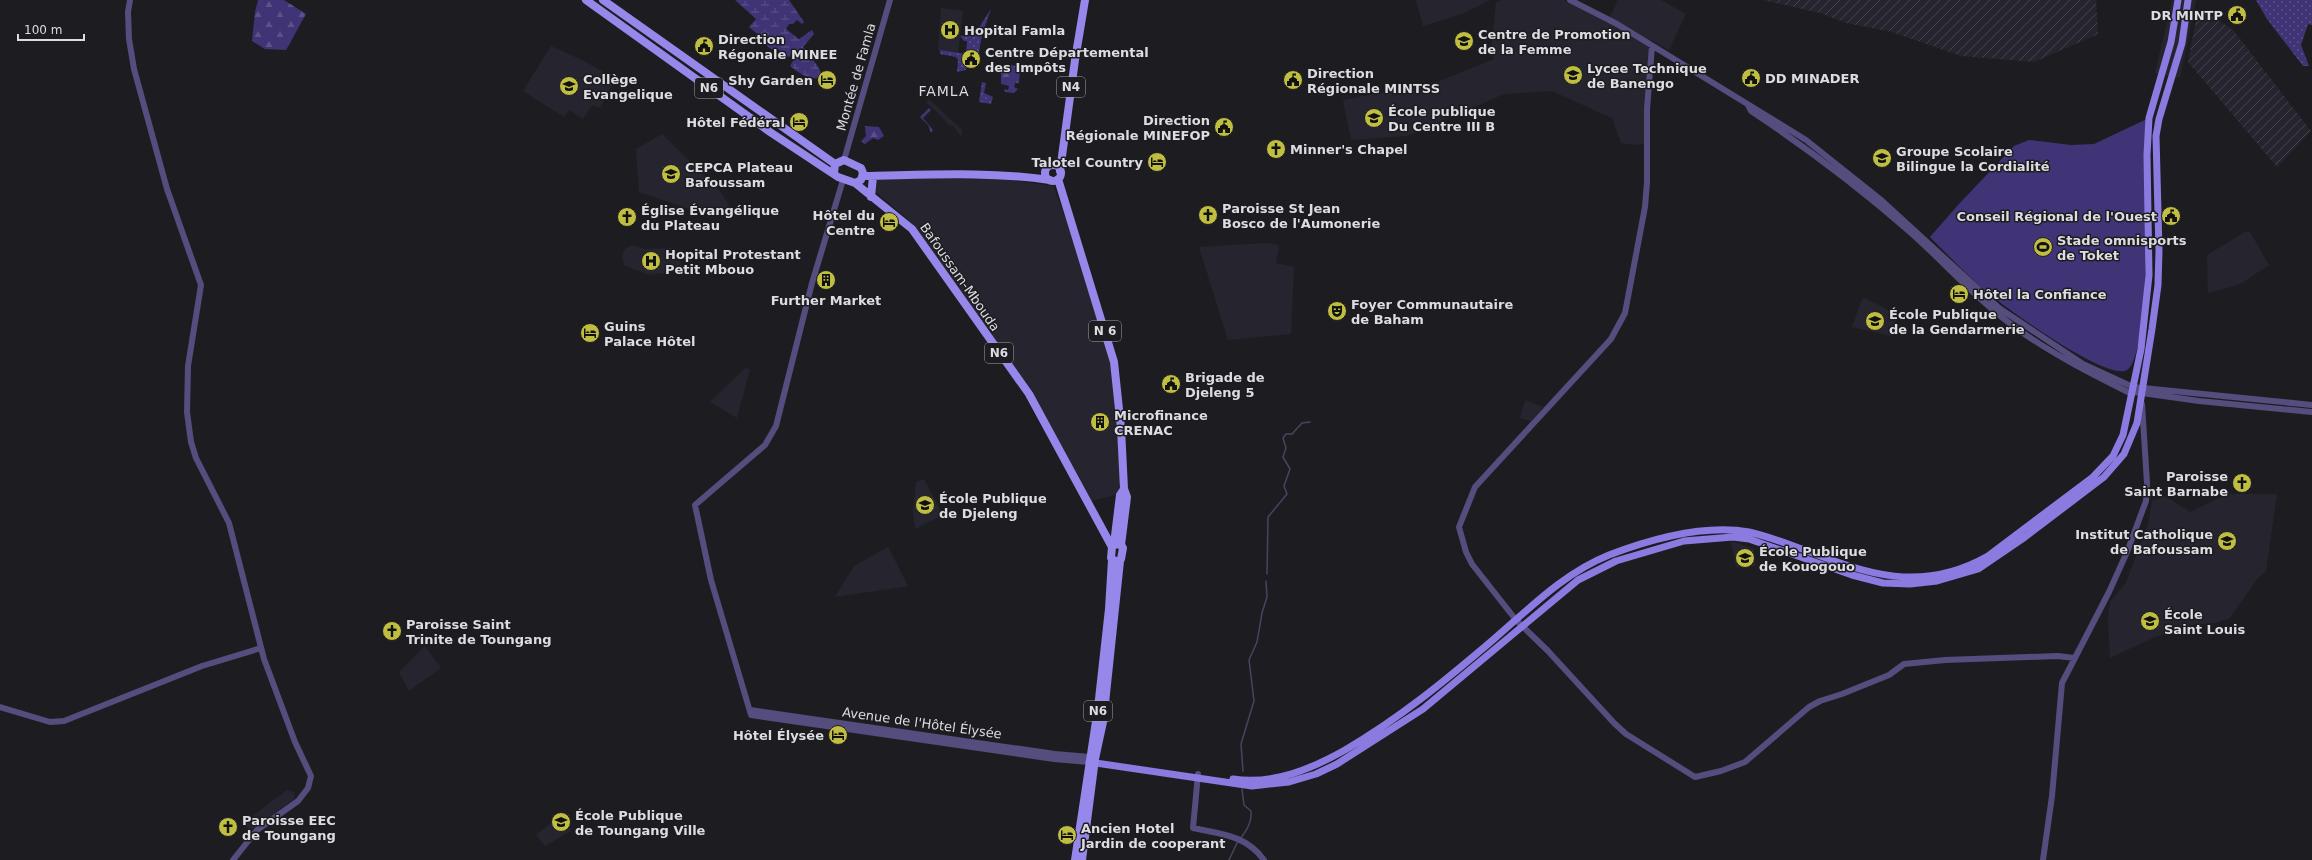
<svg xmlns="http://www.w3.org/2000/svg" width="2312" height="860" font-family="'DejaVu Sans',sans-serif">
<defs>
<pattern id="industrial-furrows" width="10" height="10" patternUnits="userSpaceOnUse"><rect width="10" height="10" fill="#26252f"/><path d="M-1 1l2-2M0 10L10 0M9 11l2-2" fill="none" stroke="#45444d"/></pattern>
<pattern id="grass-dots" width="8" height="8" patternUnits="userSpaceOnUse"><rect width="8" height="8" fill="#413476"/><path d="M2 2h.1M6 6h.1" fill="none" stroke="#5c5189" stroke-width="1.8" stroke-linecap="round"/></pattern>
<pattern id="forest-firs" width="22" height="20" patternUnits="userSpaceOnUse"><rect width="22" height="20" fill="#413476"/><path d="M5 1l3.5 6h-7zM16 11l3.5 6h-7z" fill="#5c5189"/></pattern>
<pattern id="wetland-marsh" width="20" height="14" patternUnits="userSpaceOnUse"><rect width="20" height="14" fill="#413476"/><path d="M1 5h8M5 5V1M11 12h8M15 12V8" fill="none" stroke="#5c5189"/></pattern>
</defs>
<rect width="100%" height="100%" fill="#1d1d21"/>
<path fill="#26252f" d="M 1416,0 L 1490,0 L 1462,14 L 1423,26 Z
M 1502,0 L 1564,0 L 1607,23 L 1618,0 L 1661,0 L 1686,14 L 1669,50 L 1651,40 L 1647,72 L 1646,143 L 1637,145 L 1621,143 L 1612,118 L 1552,91 L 1504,94 L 1407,136 L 1351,140 L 1343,100 L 1440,81 L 1494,59 L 1491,48 L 1496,3 Z
M 2172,0 L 2196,0 L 2180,78 L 2155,73 Z
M 941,8 L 963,11 L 958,53 L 938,50 Z
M 551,46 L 582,60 L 607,74 L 614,82 L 600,108 L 592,105 L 583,119 L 570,110 L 564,117 L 523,91 Z
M 929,99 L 962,130 L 961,137 L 955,128 L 952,125 L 950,126 L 933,108 L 926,103 Z
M 662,134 L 721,192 L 733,212 L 701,213 L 639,192 L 636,149 Z
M 874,177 L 1000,179 L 1053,186 L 1071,231 L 1109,356 L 1116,398 L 1121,478 L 1117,495 L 1090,501 L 1038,404 L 911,222 L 871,188 Z
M 2245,232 L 2250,232 L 2269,265 L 2240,284 L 2208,293 L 2207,255 Z
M 1266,243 L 1279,245 L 1276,263 L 1294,267 L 1291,334 L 1228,340 L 1199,247 Z
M 632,245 L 645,249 L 671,248 L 683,266 L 681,271 L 648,275 L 624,265 L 622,256 L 625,249 Z
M 1863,297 L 1898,315 L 1891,336 L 1852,327 Z
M 745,368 L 750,369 L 737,418 L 710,402 Z
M 1525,400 L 1543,407 L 1531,421 L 1520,418 Z
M 924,479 L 943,515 L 915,529 L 913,513 L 916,482 Z
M 2228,494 L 2277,494 L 2266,571 L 2258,578 L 2230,618 L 2215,623 L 2196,624 L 2155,637 L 2110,658 L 2108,618 L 2110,602 L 2126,582 L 2148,525 L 2152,501 L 2165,496 L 2190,512 Z
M 1731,541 L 1754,549 L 1755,566 L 1736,567 Z
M 888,547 L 908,586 L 835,597 L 854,566 Z
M 425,646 L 441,668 L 409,691 L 399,672 Z
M 287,790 L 295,793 L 294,799 L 250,831 L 243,823 Z
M 565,812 L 571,831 L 545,846 L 536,835 Z"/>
<path fill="url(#industrial-furrows)" d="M 1763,0 L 2096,0 L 2098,34 L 2034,62 L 1961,56 L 1892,32 L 1846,23 L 1820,13 Z
M 2198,10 L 2212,16 L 2233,30 L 2311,131 L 2277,167 L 2188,62 Z"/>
<path fill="url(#grass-dots)" d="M 2256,0 L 2312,0 L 2312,25 L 2308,24 L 2301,45 L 2309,66 L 2303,66 L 2267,19 Z
M 991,9 L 982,35 L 978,57 L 967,54 L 964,64 L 967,65 L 966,70 L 957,72 L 958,60 L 956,57 L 940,54 L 940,50 L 966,54 L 967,41 L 964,41 L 960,36 L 974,35 Z
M 982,82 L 986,83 L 984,93 L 993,97 L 991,104 L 979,102 Z
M 929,108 L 931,110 L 923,118 L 933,130 L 931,133 L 928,125 L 920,117 Z"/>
<path fill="url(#forest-firs)" d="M 258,0 L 284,0 L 306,14 L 286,50 L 265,49 L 252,41 L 255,12 Z
M 1005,64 L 1020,67 L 1019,83 L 1015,83 L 1014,87 L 1018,89 L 1014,93 L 1005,92 L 1004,89 L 1008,90 L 1009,86 L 1001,84 L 1001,72 Z
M 865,126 L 879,127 L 884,136 L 878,140 L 873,138 L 865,144 L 861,141 L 866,136 Z"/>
<path fill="url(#wetland-marsh)" d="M 735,0 L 789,0 L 804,22 L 802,24 L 797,20 L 793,24 L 789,24 L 786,29 L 799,39 L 812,30 L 814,34 L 803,47 L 817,65 L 822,74 L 820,78 C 807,79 800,74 790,66 L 797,54 L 793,52 L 789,57 L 785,56 L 778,49 L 771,49 L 767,46 L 767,42 L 749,27 L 756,19 Z"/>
<path fill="#413476" d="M 2147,119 C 2146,156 2152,355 2127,370 C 2107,382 2000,304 1982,288 C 1964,272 1947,254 1930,237 L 1958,205 L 2014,146 L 2029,140 L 2071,145 L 2094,144 Z"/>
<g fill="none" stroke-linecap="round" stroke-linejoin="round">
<path stroke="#4b4262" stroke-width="1.5" d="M 1267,574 L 1268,517 L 1287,494 L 1284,486 L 1290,469 L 1283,457 L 1286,448 L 1283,438 L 1286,434 L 1292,434 L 1302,423 L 1310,422
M 1243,771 L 1241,744 L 1254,701 L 1249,660 L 1257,642 L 1262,613 L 1267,597 L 1266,581
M 1240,839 C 1247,830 1252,822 1251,811 L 1244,805 L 1242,789
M 1229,860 L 1238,841"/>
<path stroke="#544d7e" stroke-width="6" d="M 130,0 L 128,12 L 129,39 L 134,69 L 167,189 L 201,285 L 188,366 L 187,412 L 191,442 L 196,458 L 229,523 L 264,659 L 295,742 L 311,776 L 308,788 L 298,801 L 257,830 L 233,860
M 1570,0 L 1617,24 L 1806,140 L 1880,199 L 1999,308 L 2083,364 L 2133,387 L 2312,405
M 1652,46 L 1647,109 L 1647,182 L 1645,207 L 1625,313 L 1611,339 L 1475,487 L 1459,527 L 1466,552 L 1472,564 L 1516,620 L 1548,651 L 1614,723 L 1626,734 L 1695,777 L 1721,771 L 1745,762 L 1809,707 L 1820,701 L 1842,694 L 1889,675 L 1904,664 L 1945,660 L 2058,656 L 2074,658
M 1748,105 L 1751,111 C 1807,148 1860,188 1910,232 C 1946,264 1977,300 2016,328 C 2052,354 2092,374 2132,394 L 2135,392 L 2199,401 L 2312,412
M 844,160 L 890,0
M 843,180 L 812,283 L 776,426 L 765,445 L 695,505 L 711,580 L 751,715 L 1054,759 L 1089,762
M 0,707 L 50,722 L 64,721 L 202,666 L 261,648
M 750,710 L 1055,754 L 1090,757
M 1198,774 L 1193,828 C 1221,834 1246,835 1264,860
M 2043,860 L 2052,796 L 2062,683 L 2109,592 L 2127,552 L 2146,501 L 2147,483 L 2142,404"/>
<path stroke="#8b7be1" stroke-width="7" d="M 1089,762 L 1252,786 L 1289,782 L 1316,774 L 1337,764 L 1423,709 L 1578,580 L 1616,561 L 1684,541 L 1733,537 L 1749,539 L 1852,575 L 1883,583 L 1910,584 L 1937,581 L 1978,569 L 2025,537 L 2104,477 L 2124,454 L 2137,423 L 2152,329 L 2158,285 L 2159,251 L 2156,136 L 2159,119 L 2182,43 L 2188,0
M 1233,779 C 1274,785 1311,769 1345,750 C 1400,718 1446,680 1494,639 C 1530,608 1564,573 1609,555 C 1651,539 1704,524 1749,532 C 1767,536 1785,543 1802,549 C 1867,574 1921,594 1988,556 L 2093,477 L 2113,456 L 2123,435 L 2141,349 L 2149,275 L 2147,155 L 2149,118 L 2171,42 L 2178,0"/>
<path stroke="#9687ea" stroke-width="8" d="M 586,0 L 770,132 L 838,177 L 855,183 L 861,180 L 863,173 L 861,168 L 844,160 L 835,164 L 834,173
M 603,0 L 835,164
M1045 173a8 8 0 1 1 16 0a8 8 0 1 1-16 0Z
M 1060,171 L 1075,60 L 1085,0
M 863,176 C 925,175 988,171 1050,180
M 1058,179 L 1114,362 L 1121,428 L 1124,489 L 1127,497 L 1121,545
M 855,183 L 912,229 L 1029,394 L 1112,547
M 871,197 L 873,176
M 1114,544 L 1120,495 L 1124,489
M 1115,544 L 1121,545 L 1123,548 L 1121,559 L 1117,562 L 1111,558 L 1112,547 Z
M 1075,860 L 1098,708 L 1109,609 L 1112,560
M 1082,860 L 1095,759 L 1103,722 L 1120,561"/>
</g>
<defs>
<symbol id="civic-disc" viewBox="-11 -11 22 22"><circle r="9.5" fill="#bfbe41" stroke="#1d1d21"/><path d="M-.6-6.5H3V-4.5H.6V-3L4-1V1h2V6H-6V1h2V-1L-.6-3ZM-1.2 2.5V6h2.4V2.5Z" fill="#111"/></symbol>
<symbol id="hospital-disc" viewBox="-11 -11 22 22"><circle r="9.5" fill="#bfbe41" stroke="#1d1d21"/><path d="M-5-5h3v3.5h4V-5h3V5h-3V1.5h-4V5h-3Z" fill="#111"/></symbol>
<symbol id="school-disc" viewBox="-11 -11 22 22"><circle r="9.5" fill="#bfbe41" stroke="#1d1d21"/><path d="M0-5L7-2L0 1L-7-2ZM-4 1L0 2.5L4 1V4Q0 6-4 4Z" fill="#111"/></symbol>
<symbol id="hotel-disc" viewBox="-11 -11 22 22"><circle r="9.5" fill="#bfbe41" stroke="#1d1d21"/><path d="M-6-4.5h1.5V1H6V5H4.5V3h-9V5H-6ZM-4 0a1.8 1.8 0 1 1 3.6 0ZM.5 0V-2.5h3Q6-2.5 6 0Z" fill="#111"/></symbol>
<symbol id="church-disc" viewBox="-11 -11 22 22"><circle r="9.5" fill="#bfbe41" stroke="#1d1d21"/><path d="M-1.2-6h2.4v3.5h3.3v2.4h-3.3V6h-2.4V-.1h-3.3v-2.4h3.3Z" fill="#111"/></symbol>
<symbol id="stadium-disc" viewBox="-11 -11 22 22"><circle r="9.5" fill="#bfbe41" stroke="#1d1d21"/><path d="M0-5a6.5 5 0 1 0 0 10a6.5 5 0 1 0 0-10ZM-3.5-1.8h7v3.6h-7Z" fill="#111"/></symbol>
<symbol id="building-disc" viewBox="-11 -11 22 22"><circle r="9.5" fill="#bfbe41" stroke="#1d1d21"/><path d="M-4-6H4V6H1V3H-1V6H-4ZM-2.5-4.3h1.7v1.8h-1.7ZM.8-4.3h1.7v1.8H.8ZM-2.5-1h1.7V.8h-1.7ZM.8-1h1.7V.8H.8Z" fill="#111"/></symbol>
<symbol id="theatre-disc" viewBox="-11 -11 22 22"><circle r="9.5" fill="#bfbe41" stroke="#1d1d21"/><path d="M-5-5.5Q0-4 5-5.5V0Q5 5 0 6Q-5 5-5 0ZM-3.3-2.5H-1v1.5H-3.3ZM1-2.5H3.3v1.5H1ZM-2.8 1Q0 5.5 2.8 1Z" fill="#111"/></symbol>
</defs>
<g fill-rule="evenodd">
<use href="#civic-disc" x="2226" y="4" width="22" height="22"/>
<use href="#hospital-disc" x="939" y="19" width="22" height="22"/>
<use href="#school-disc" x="1453" y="30" width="22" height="22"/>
<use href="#civic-disc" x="693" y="35" width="22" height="22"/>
<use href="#civic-disc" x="960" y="48" width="22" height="22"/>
<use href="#school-disc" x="1562" y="64" width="22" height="22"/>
<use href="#civic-disc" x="1740" y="67" width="22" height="22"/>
<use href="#hotel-disc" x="816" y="69" width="22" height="22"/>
<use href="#civic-disc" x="1282" y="69" width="22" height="22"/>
<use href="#school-disc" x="558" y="75" width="22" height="22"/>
<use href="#school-disc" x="1363" y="107" width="22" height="22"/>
<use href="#hotel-disc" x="788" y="111" width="22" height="22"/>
<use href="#civic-disc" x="1213" y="116" width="22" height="22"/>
<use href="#church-disc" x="1265" y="138" width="22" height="22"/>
<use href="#school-disc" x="1871" y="147" width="22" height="22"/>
<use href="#hotel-disc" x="1146" y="151" width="22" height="22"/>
<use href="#school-disc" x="660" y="163" width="22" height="22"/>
<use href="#church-disc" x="1197" y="204" width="22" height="22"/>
<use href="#civic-disc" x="2160" y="205" width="22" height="22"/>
<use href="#church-disc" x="616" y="206" width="22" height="22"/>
<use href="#hotel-disc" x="878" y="211" width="22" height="22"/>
<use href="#stadium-disc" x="2032" y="236" width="22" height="22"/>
<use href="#hospital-disc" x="640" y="250" width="22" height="22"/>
<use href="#building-disc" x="815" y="269" width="22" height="22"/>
<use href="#hotel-disc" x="1948" y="283" width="22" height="22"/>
<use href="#theatre-disc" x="1326" y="300" width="22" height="22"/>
<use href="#school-disc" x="1864" y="310" width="22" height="22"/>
<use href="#hotel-disc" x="579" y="322" width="22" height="22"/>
<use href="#civic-disc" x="1160" y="373" width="22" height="22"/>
<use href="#building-disc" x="1089" y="411" width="22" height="22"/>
<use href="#church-disc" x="2231" y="472" width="22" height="22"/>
<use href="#school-disc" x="914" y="494" width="22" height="22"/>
<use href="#school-disc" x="2216" y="530" width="22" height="22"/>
<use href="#school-disc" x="1734" y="547" width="22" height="22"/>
<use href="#school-disc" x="2139" y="610" width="22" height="22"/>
<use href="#church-disc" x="381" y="620" width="22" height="22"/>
<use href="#hotel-disc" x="827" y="724" width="22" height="22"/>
<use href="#school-disc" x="550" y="811" width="22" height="22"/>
<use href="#church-disc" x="217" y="816" width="22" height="22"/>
<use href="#hotel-disc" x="1056" y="824" width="22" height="22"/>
</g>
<g text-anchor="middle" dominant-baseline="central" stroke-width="3" stroke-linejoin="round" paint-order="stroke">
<g fill="#1d1d21" stroke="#a3a3a7" stroke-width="1">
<rect x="1057" y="77" width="28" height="20" rx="3"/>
<rect x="695" y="78" width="28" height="20" rx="3"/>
<rect x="1089" y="321" width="32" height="20" rx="3"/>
<rect x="985" y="343" width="28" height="20" rx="3"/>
<rect x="1084" y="701" width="28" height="20" rx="3"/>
</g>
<g font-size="12" font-weight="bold" fill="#dddde1">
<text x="1071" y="87">N4</text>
<text x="709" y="88">N6</text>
<text x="1105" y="331">N 6</text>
<text x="999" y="353">N6</text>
<text x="1098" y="711">N6</text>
</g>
<g font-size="13" font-weight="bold" fill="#dddde1" stroke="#1d1d21" text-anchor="start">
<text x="2223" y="15" text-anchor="end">DR MINTP</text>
<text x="964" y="30">Hopital Famla</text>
<text x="1478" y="34">Centre de Promotion<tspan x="1478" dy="15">de la Femme</tspan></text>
<text x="718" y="39">Direction<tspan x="718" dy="15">Régonale MINEE</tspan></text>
<text x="985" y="52">Centre Départemental<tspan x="985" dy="15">des Impôts</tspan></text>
<text x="1587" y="68">Lycee Technique<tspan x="1587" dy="15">de Banengo</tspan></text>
<text x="1307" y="73">Direction<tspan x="1307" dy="15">Régionale MINTSS</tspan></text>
<text x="1765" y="78">DD MINADER</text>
<text x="583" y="79">Collège<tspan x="583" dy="15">Evangelique</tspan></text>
<text x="813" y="80" text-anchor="end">Shy Garden</text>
<text x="1388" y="111">École publique<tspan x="1388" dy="15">Du Centre III B</tspan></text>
<text x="1210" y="120" text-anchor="end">Direction<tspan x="1210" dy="15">Régionale MINEFOP</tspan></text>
<text x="785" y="122" text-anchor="end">Hôtel Fédéral</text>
<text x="1290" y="149">Minner's Chapel</text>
<text x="1896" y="151">Groupe Scolaire<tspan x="1896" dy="15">Bilingue la Cordialité</tspan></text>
<text x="1143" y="162" text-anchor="end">Talotel Country</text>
<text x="685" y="167">CEPCA Plateau<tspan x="685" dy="15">Bafoussam</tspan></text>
<text x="1222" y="208">Paroisse St Jean<tspan x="1222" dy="15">Bosco de l'Aumonerie</tspan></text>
<text x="641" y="210">Église Évangélique<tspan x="641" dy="15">du Plateau</tspan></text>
<text x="875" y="215" text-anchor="end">Hôtel du<tspan x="875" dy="15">Centre</tspan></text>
<text x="2157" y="216" text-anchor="end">Conseil Régional de l'Ouest</text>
<text x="2057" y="240">Stade omnisports<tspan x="2057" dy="15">de Toket</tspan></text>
<text x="665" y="254">Hopital Protestant<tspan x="665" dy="15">Petit Mbouo</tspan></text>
<text x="1973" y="294">Hôtel la Confiance</text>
<text x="826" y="300" text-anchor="middle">Further Market</text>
<text x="1351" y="304">Foyer Communautaire<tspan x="1351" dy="15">de Baham</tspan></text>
<text x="1889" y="314">École Publique<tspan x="1889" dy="15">de la Gendarmerie</tspan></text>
<text x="604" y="326">Guins<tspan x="604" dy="15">Palace Hôtel</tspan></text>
<text x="1185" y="377">Brigade de<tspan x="1185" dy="15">Djeleng 5</tspan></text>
<text x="1114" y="415">Microfinance<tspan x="1114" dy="15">CRENAC</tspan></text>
<text x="2228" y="476" text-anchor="end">Paroisse<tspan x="2228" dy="15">Saint Barnabe</tspan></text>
<text x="939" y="498">École Publique<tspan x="939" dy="15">de Djeleng</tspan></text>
<text x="2213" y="534" text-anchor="end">Institut Catholique<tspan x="2213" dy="15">de Bafoussam</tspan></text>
<text x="1759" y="551">École Publique<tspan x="1759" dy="15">de Kouogouo</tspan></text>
<text x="2164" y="614">École<tspan x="2164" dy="15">Saint Louis</tspan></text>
<text x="406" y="624">Paroisse Saint<tspan x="406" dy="15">Trinite de Toungang</tspan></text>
<text x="824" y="735" text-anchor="end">Hôtel Élysée</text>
<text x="575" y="815">École Publique<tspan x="575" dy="15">de Toungang Ville</tspan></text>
<text x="242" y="820">Paroisse EEC<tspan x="242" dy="15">de Toungang</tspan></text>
<text x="1081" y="828">Ancien Hotel<tspan x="1081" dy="15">Jardin de cooperant</tspan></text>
</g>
<g font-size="13" fill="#dddde1" stroke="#1d1d21">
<text transform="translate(856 77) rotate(-74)">Montée de Famla</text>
<text transform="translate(960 277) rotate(55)">Bafoussam-Mbouda</text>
<text transform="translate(922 723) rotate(8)">Avenue de l'Hôtel Élysée</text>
</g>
<g font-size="14" letter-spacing="1" fill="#dddde1" stroke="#1d1d21">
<text x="944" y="91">FAMLA</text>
</g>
</g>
<path d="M18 34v6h66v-6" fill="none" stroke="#dddde1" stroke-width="2"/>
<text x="24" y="34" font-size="12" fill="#dddde1" stroke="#1d1d21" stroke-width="3" paint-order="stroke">100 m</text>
</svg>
